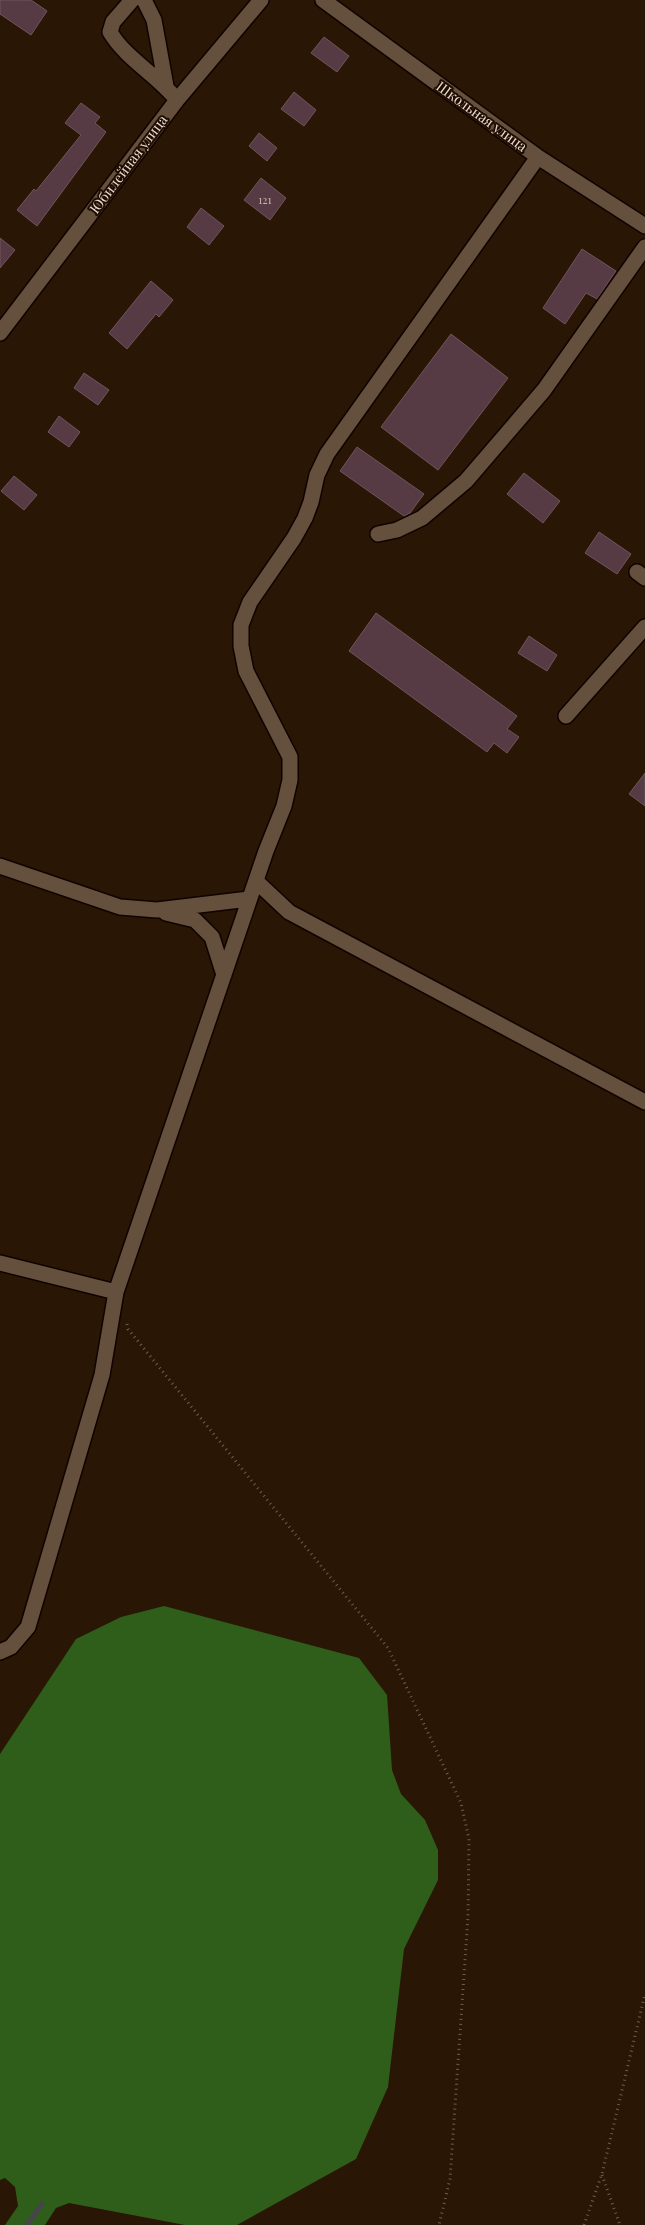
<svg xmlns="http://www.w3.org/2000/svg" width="645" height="2225" font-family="'Playfair Display',serif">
<rect width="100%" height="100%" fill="#291605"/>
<path fill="#2e5e1a" d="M 164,1606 L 359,1658 L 387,1695 L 392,1770 L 401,1794 L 425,1820 L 438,1850 L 438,1880 L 404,1949 L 388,2087 L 356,2159 L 237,2225 L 185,2225 L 69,2203 L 56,2208 L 45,2225 L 5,2225 L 18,2206 L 15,2187 L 5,2178 L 0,2180 L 0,1754 L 76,1639 L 121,1617 Z"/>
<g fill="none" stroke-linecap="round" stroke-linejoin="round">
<path stroke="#46454a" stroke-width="5" d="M 27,2225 L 42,2204"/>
</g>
<path fill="#563b44" stroke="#71545e" d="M 0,0 L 31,0 L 47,11 L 31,35 L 0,14 Z
M 324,37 L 349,56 L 337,72 L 311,53 Z
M 294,92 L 316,110 L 304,126 L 281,109 Z
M 81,103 L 100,117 L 95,123 L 106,132 L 37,226 L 17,210 L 34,189 L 36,191 L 81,135 L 65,123 Z
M 259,133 L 277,148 L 267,161 L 249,146 Z
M 261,178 L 286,198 L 270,220 L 244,200 Z
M 201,208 L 224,226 L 209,245 L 187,227 Z
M 0,238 L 15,250 L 0,268 Z
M 582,249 L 616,271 L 597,299 L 586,293 L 565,324 L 543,308 Z
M 151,281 L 173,300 L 159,317 L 156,314 L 127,349 L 109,333 Z
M 451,334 L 508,378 L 438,470 L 381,427 Z
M 84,373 L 109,390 L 98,405 L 74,388 Z
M 59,416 L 80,432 L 69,447 L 48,432 Z
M 357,447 L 424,494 L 410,513 L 404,516 L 340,471 Z
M 524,473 L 560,501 L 543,523 L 507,494 Z
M 14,476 L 37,495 L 24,510 L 1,491 Z
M 599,532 L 631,554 L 617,574 L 585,553 Z
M 376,613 L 517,716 L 507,729 L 519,737 L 507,753 L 494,743 L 487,752 L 349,651 Z
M 529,636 L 557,655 L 547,671 L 518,653 Z
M 645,773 L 645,806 L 629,794 Z"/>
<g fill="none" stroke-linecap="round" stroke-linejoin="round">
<defs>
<path id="minor" d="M 132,0 L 113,22 L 110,32 C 126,59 157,75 177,100
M 144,0 L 154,20 L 166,86
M 323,0 L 538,157 L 645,226
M 0,333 L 177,100 L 261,0
M 378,534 L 397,530 L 422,518 L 466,481 L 544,390 L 645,247
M 637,572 L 645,578
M 566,716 L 645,627
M 0,866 L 120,907 L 157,910 L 249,899
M 256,881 L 289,912 L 645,1102
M 166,913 L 195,920 L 212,937 L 224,975
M 0,1263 L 116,1292
M 0,1652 L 11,1647 L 28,1627 L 102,1375 L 116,1292 L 266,851 L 284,806 L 290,780 L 290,757 L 246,671 L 241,646 L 241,625 L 250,602 L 294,538 L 305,518 L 311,502 L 317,475 L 327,454 L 538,157"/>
</defs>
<use href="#minor" stroke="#100300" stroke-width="18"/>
<path stroke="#6f5e50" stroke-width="3" stroke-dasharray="1 4" stroke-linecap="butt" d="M 127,1324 L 128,1329 L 388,1648 L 461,1803 L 469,1839 L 468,1917 L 450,2179 L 439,2225
M 602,2175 L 620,2225
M 584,2225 L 602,2174 L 645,1994"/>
<use href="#minor" stroke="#654f3d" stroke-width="15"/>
</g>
<g text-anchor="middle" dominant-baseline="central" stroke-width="4" stroke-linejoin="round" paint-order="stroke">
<g font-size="11" fill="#c5b4ae">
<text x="265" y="199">121</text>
</g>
<g font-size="14" fill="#eadcd2" stroke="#1f0d00">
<text transform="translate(482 116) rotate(36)">Школьная улица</text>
<text transform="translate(128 164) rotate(-53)">Юбилейная улица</text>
</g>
</g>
</svg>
